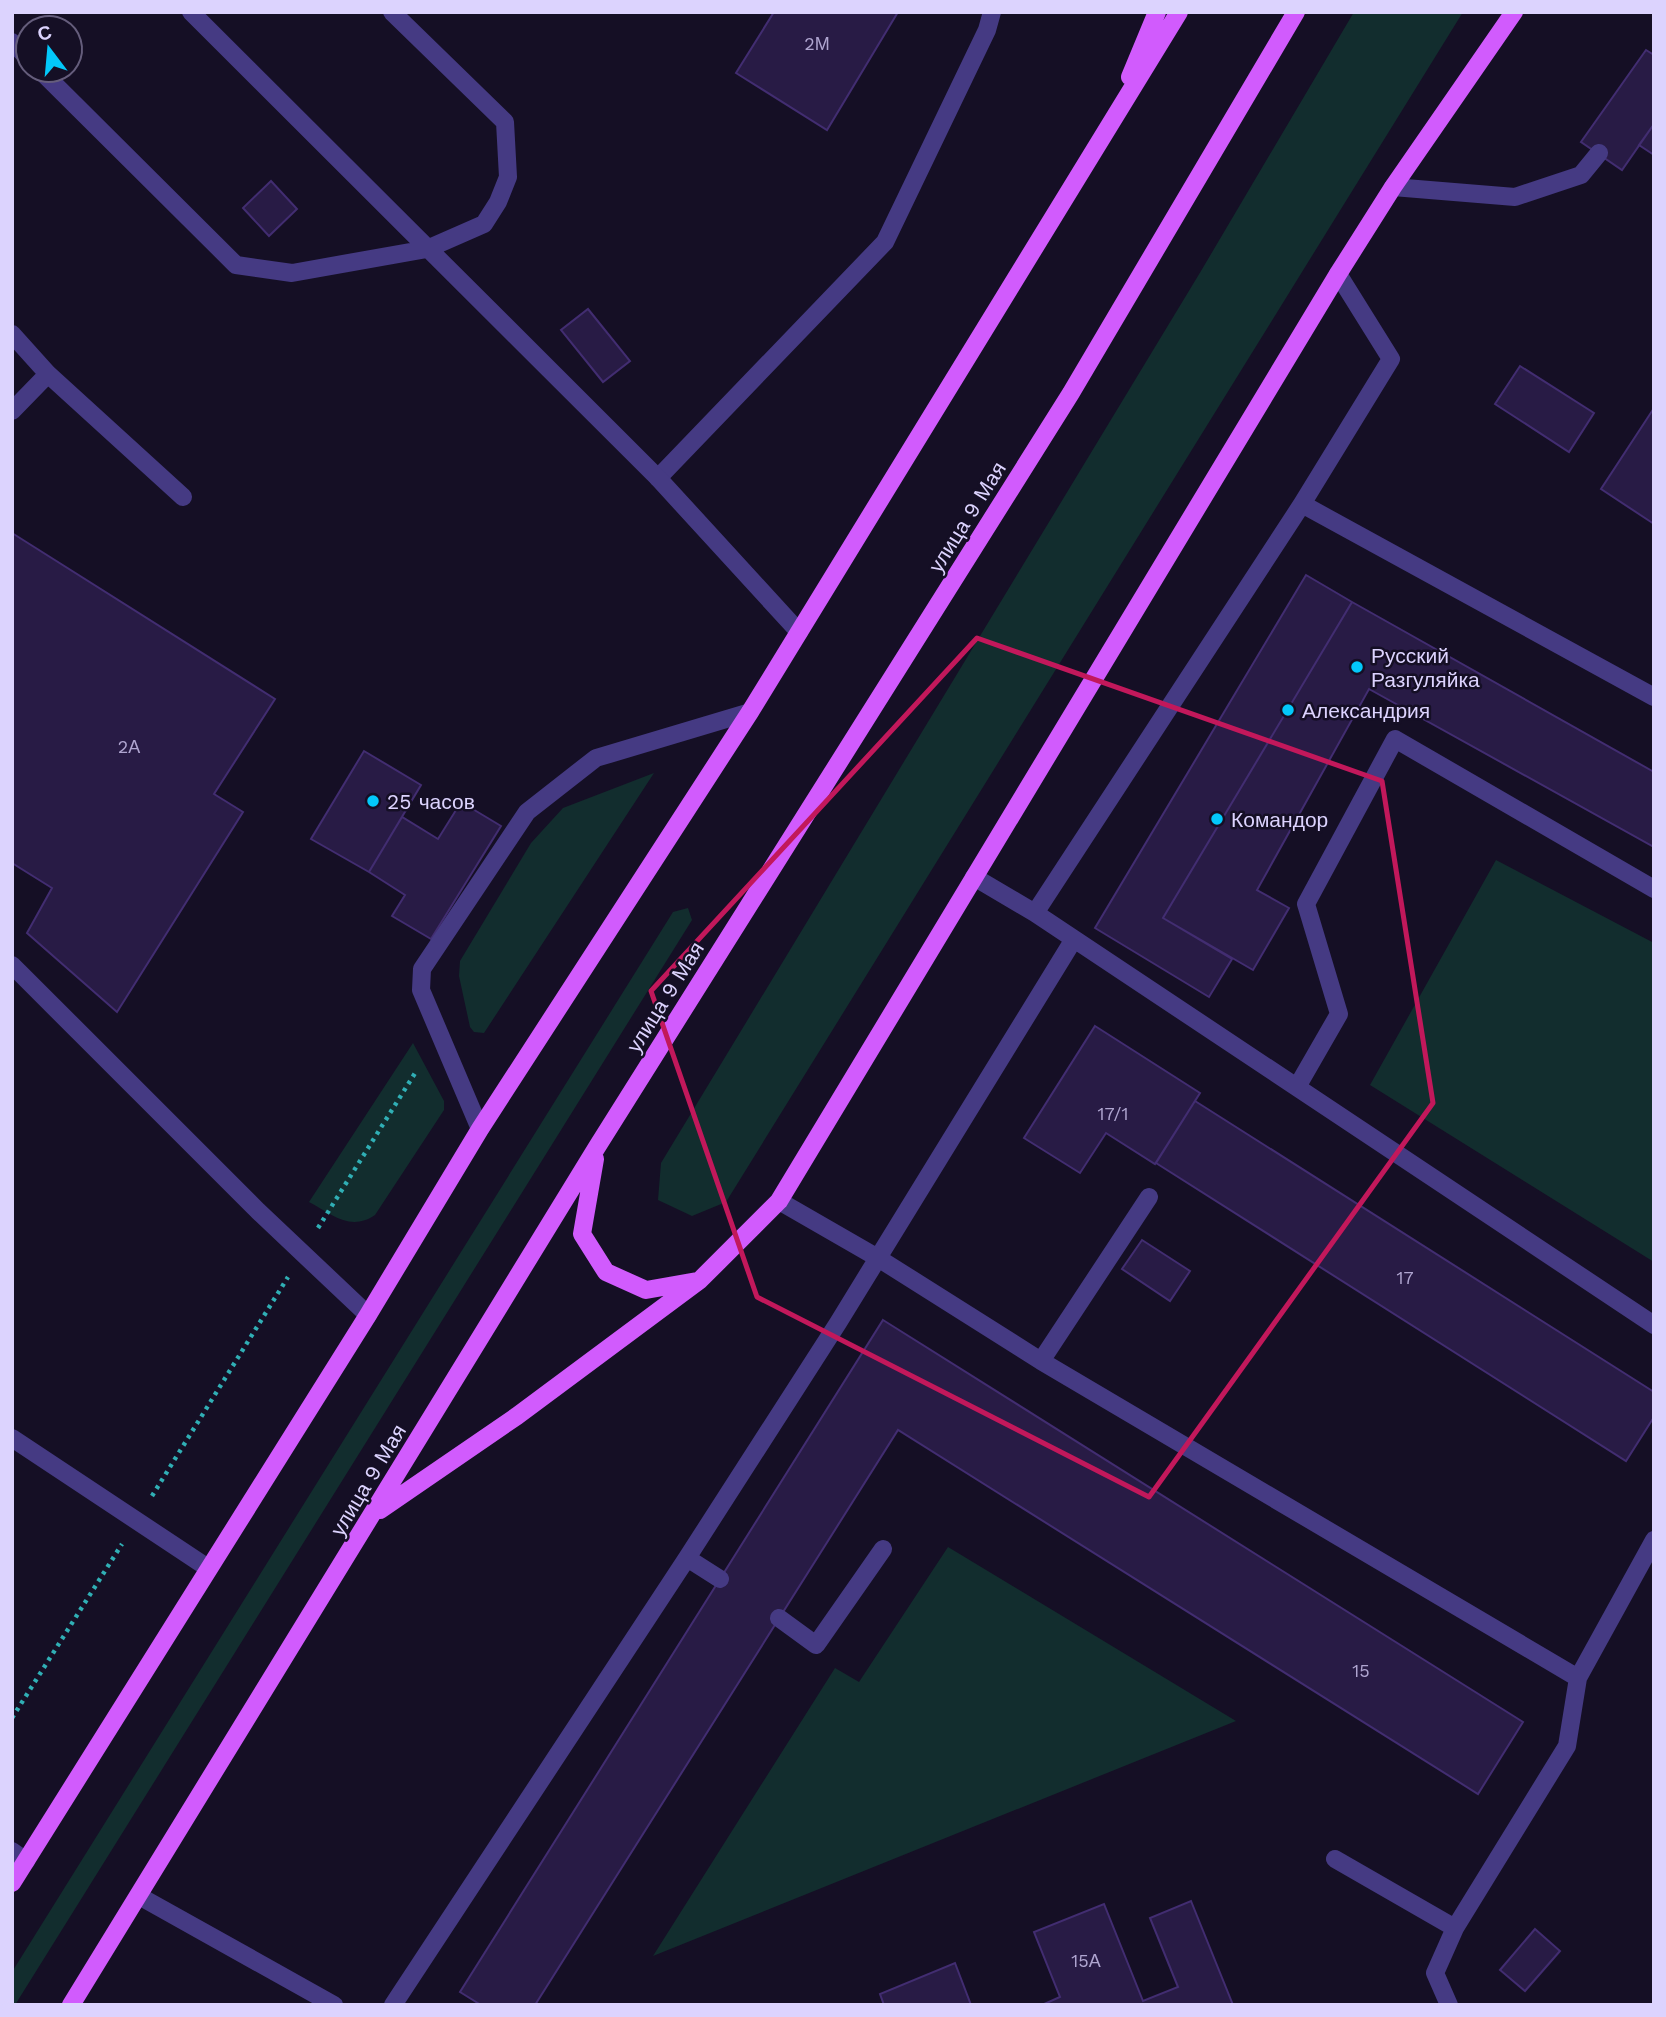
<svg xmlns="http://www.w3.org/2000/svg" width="1666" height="2017" font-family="'Work Sans',sans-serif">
<rect width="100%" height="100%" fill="#150f25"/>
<path fill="#122d2e" d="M 1354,12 L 1463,12 L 726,1202 L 692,1216 L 658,1200 L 661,1163 L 1201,271 Z
M 654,773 L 484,1033 L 474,1032 L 470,1027 L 459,976 L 460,961 L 531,843 L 563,808 Z
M 1496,860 L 1654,943 L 1654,1262 L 1370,1085 Z
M 688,908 L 692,920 L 15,2005 L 12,2005 L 12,1972 L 673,912 Z
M 413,1043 L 444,1101 L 444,1110 L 375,1215 C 350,1232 332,1214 309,1202 Z
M 948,1547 L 1236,1721 L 653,1956 L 835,1668 L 859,1682 Z"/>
<path fill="#281b45" stroke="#422d71" stroke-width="2" d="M 774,12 L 898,12 L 827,130 L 736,73 Z
M 1646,50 L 1654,55 L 1654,124 L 1622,170 L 1581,142 Z
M 1654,124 L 1654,155 L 1639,145 Z
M 271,181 L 297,209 L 269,236 L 243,208 Z
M 588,309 L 630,361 L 603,382 L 561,330 Z
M 1520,366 L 1594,413 L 1569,452 L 1495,404 Z
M 1654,408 L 1654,524 L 1601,489 Z
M 12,533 L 275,699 L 214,794 L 243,812 L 117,1012 L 27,933 L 52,888 L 12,863 Z
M 1306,575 L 1352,602 L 1163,918 L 1232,959 L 1209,997 L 1095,928 Z
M 1352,602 L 1654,772 L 1654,847 L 1369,689 L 1257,890 L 1289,908 L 1253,970 L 1163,918 Z
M 364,751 L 421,785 L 369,872 L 311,839 Z
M 461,802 L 501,826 L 431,939 L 392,916 L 405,895 L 369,872 L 402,817 L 438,839 Z
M 1095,1026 L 1200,1093 L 1155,1164 L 1106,1133 L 1080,1173 L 1024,1138 Z
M 1195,1101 L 1654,1392 L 1654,1417 L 1626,1461 L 1156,1163 Z
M 1142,1240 L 1190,1271 L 1170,1301 L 1122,1269 Z
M 883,1320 L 1523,1722 L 1478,1794 L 898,1430 L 535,2005 L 481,2005 L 460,1992 Z
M 1191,1901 L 1233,2005 L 1042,2005 L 1060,1997 L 1034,1932 L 1104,1904 L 1143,2001 L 1178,1987 L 1150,1918 Z
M 1535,1929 L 1560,1951 L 1525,1991 L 1500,1970 Z
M 955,1963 L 971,2005 L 884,2005 L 880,1994 Z"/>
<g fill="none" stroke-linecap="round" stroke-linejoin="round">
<path stroke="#30afb5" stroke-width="4.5" stroke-dasharray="3.5 5" stroke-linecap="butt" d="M 318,1228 L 417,1070
M 152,1496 L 288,1277
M 12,1718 L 122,1544"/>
<path stroke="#453a83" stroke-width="18" d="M 1393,187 L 1515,197 L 1581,175 L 1599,153
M 1338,274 L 1391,359 L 1302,504 L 1654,697
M 12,334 L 48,374 L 12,411
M 48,374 L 183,497
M 658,478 L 885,242 L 987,30 L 992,12
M 974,877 L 1035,913 L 1654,1325
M 1035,913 L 1302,504
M 1297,1087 L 1339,1014 L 1306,904 L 1395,739 L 1654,889
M 480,1129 L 421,990 L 422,969 L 527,812 L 596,758 L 750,712
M 779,1201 L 878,1258 L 1041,1361 L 1578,1678 L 1654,1540
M 1041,1361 L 1149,1197
M 12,1438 L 208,1568
M 687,1558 L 720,1579
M 779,1618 L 816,1645 L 883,1549
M 12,1851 L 26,1861
M 1335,1859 L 1455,1928
M 139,1896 L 334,2005
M 393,2005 L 687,1558 L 838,1323 L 1074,939
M 1449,2005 L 1435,1973 L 1455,1928 L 1567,1746 L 1578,1678"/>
<path stroke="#453a83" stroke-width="18" d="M 191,12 L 658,478 L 799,632
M 12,42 L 28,58
M 40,70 L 236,265 L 292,273 L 427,249 L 484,224 L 498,202 L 508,177 L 505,122 L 392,12
M 12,965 L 258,1211 L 368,1315"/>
<path stroke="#d15bfd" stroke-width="18" d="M 1130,77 L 1157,12
M 595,1159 L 582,1234 L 606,1272 L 646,1290 L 697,1281
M 380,1510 L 517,1416 L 700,1280 L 779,1201 L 1338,274 L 1393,187 L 1514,12
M 12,1883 L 368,1315 L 480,1129 L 750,712 L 1179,12
M 71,2005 L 597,1147 L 1071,393 L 1296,12"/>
</g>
<path fill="none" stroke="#c2185b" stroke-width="5" stroke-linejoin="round" d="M 977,638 L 1382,781 L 1433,1103 L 1149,1497 L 757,1297 L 651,991 Z"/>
<g fill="#03c8fa" stroke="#150f25" stroke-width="2.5">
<circle cx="1357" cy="667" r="7"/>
<circle cx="1288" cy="710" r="7"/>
<circle cx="373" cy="801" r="7"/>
<circle cx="1217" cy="819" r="7"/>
</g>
<g text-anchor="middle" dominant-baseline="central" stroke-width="5" stroke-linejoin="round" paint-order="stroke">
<g font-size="18" fill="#afa5d0">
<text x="817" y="43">2М</text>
<text x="129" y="746">2А</text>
<text x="1113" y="1113">17/1</text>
<text x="1405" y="1277">17</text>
<text x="1361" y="1670">15</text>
<text x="1086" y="1960">15А</text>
</g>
<g font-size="21" fill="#dcd3fe" stroke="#150f25">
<text transform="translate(967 517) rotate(-58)">улица 9 Мая</text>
<text transform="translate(665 997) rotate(-58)">улица 9 Мая</text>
<text transform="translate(368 1480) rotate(-59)">улица 9 Мая</text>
</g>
<g font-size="21" fill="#dcd3fe" stroke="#150f25" text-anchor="start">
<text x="1371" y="655">Русский<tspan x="1371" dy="24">Разгуляйка</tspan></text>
<text x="1302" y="710">Александрия</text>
<text x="387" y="801">25 часов</text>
<text x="1231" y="819">Командор</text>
</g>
</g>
<rect width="1666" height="2017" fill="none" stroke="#dcd3fe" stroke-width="28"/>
<g transform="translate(49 49) rotate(344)"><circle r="33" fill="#150f25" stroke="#655d7c" stroke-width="2"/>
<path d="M0-5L12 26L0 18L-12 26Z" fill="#03c8fa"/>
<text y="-10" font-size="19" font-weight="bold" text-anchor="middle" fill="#dcd3fe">С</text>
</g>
</svg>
